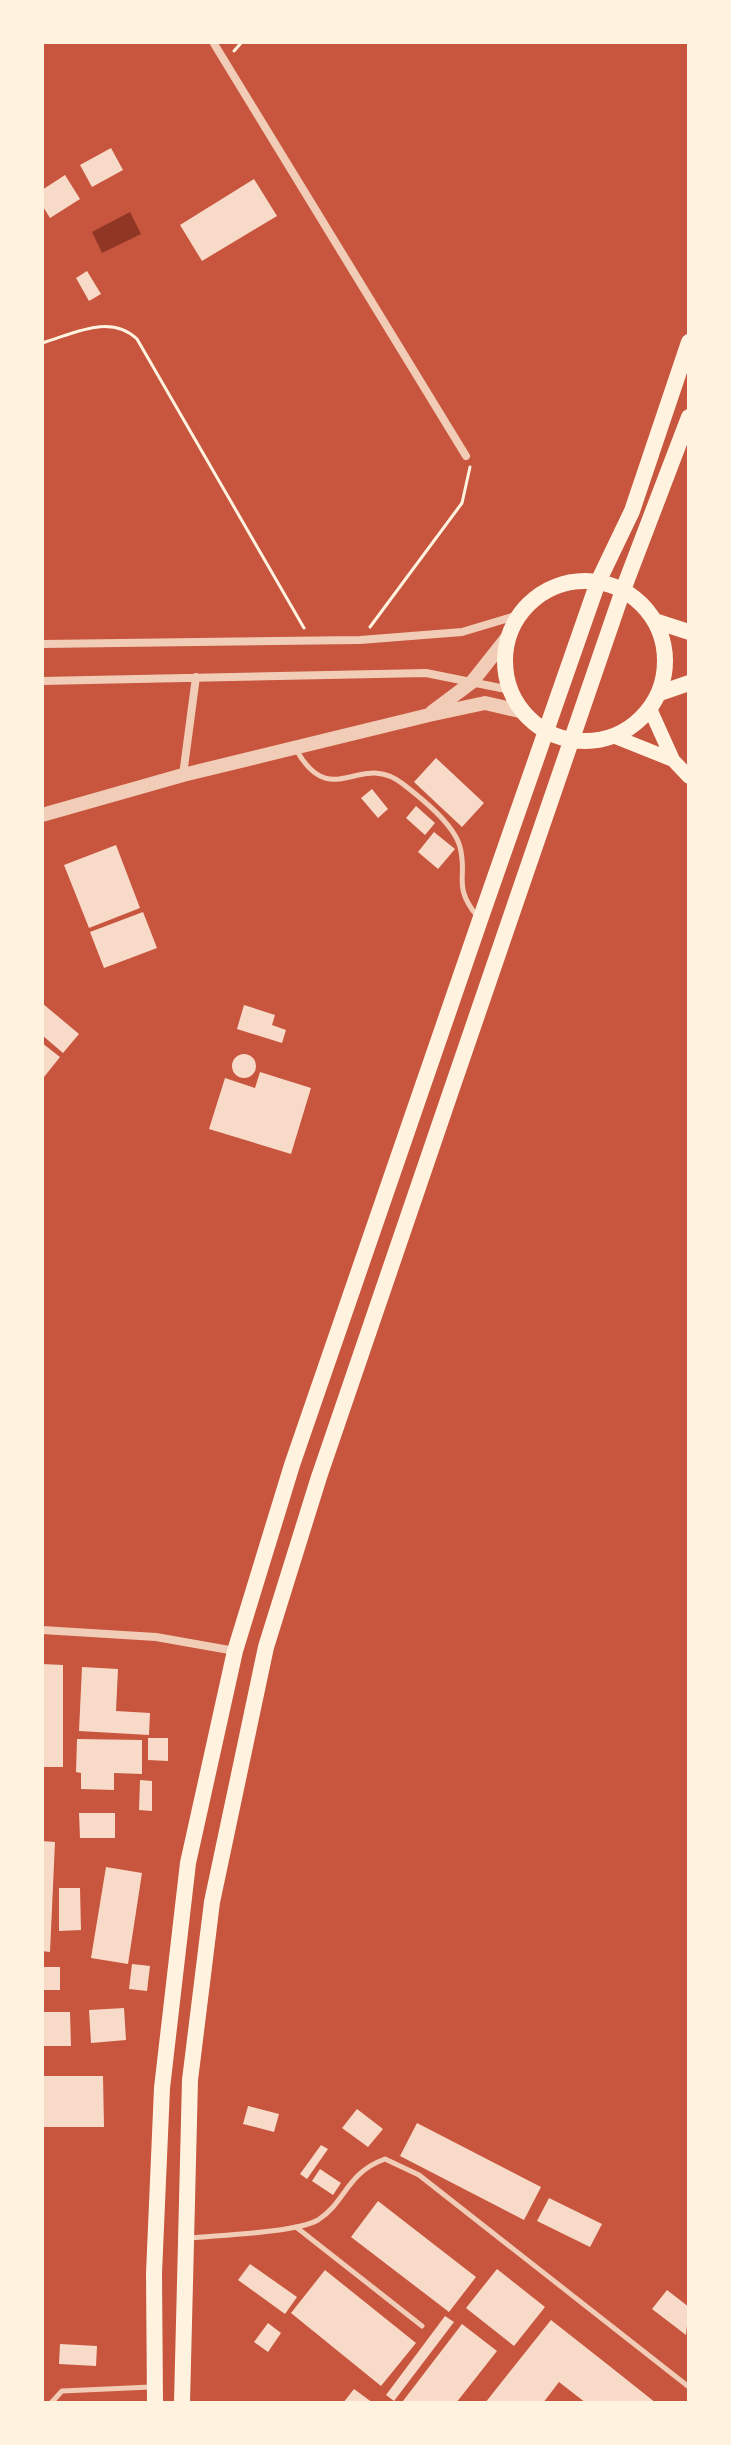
<svg xmlns="http://www.w3.org/2000/svg" width="731" height="2445" font-family="Roboto,sans-serif">
<rect width="100%" height="100%" fill="#c8553d"/>
<path fill="#8f3625" d="M 130,212 L 141,234 L 102,253 L 92,232 Z"/>
<path fill="#f7dbc8" d="M 111,148 L 123,170 L 92,187 L 80,165 Z
M 65,175 L 80,199 L 50,218 L 42,205 L 42,190 Z
M 254,179 L 277,216 L 202,261 L 180,225 Z
M 87,271 L 101,294 L 89,301 L 76,278 Z
M 436,758 L 484,803 L 462,827 L 414,782 Z
M 372,789 L 388,809 L 378,818 L 361,798 Z
M 416,806 L 435,823 L 425,835 L 406,818 Z
M 434,832 L 455,849 L 438,869 L 418,852 Z
M 116,845 L 140,908 L 89,928 L 64,865 Z
M 143,912 L 157,948 L 104,968 L 90,932 Z
M 42,1003 L 79,1034 L 63,1053 L 42,1035 Z
M 244,1005 L 275,1015 L 272,1025 L 286,1030 L 282,1043 L 237,1029 Z
M 42,1043 L 60,1057 L 44,1077 L 42,1075 Z
M232 1066a12 12 0 1 1 24 0a12 12 0 1 1-24 0Z
M 260,1072 L 311,1088 L 291,1154 L 209,1129 L 225,1078 L 255,1088 Z
M 42,1664 L 63,1665 L 63,1767 L 42,1767 Z
M 82,1667 L 118,1669 L 116,1711 L 150,1713 L 149,1735 L 79,1731 Z
M 148,1738 L 168,1738 L 168,1761 L 148,1760 Z
M 77,1739 L 142,1740 L 142,1774 L 114,1773 L 114,1790 L 81,1789 L 81,1773 L 76,1772 Z
M 140,1780 L 152,1781 L 152,1811 L 139,1810 Z
M 79,1813 L 115,1813 L 115,1838 L 80,1838 Z
M 42,1841 L 55,1842 L 50,1952 L 42,1951 Z
M 106,1867 L 142,1873 L 128,1964 L 91,1958 Z
M 59,1888 L 80,1888 L 81,1930 L 59,1931 Z
M 132,1964 L 150,1966 L 147,1991 L 129,1989 Z
M 42,1967 L 60,1967 L 60,1990 L 42,1990 Z
M 124,2008 L 126,2040 L 91,2043 L 89,2010 Z
M 42,2012 L 70,2012 L 71,2046 L 42,2046 Z
M 42,2076 L 103,2076 L 104,2127 L 42,2127 Z
M 248,2106 L 279,2114 L 274,2132 L 243,2124 Z
M 357,2109 L 383,2129 L 368,2147 L 342,2128 Z
M 417,2123 L 541,2187 L 524,2220 L 400,2156 Z
M 321,2145 L 328,2149 L 307,2179 L 300,2174 Z
M 320,2169 L 341,2183 L 333,2195 L 312,2181 Z
M 549,2198 L 602,2224 L 590,2247 L 537,2221 Z
M 378,2201 L 476,2277 L 449,2312 L 351,2237 Z
M 250,2264 L 297,2297 L 285,2314 L 238,2280 Z
M 497,2269 L 545,2307 L 514,2346 L 466,2308 Z
M 325,2270 L 416,2343 L 381,2386 L 291,2313 Z
M 667,2290 L 689,2307 L 686,2335 L 652,2309 Z
M 445,2316 L 454,2322 L 394,2401 L 386,2395 Z
M 551,2320 L 612,2368 L 656,2403 L 586,2403 L 559,2382 L 543,2403 L 485,2403 Z
M 268,2323 L 281,2333 L 268,2352 L 254,2342 Z
M 462,2324 L 497,2351 L 456,2403 L 406,2403 L 403,2401 Z
M 60,2344 L 97,2346 L 96,2366 L 59,2364 Z
M 354,2389 L 373,2403 L 343,2403 Z"/>
<g fill="none" stroke-linecap="round" stroke-linejoin="round">
<path stroke="#fff3e0" stroke-width="3" d="M 234,51 L 242,42
M 42,343 C 73,334 110,313 137,339 L 304,628
M 370,627 L 462,503 L 470,467"/>
<path stroke="#f1ccb7" stroke-width="5" d="M 297,751 C 332,812 361,750 403,784 C 421,798 454,824 460,847 C 468,877 452,885 477,916
M 296,2227 L 422,2326
M 189,2238 C 218,2235 295,2233 318,2220 C 346,2202 346,2173 385,2159 L 419,2175 L 689,2387
M 51,2403 L 62,2391 L 151,2387"/>
<path stroke="#f1ccb7" stroke-width="8" d="M 213,42 L 466,456
M 42,644 L 360,640 L 462,632 L 519,615
M 42,681 L 426,673 L 511,690
M 183,775 L 196,677
M 42,1630 L 156,1637 L 235,1651"/>
<path stroke="#f1ccb7" stroke-width="14" d="M 432,712 L 472,682 L 510,634
M 42,815 L 183,775 L 429,715 L 485,703 L 524,712"/>
<path stroke="#fff3e0" stroke-width="14" d="M 650,709 L 673,760 L 689,777
M 613,736 L 673,760"/>
<path stroke="#fff3e0" stroke-width="16" d="M505 661a80 80 0 1 1 160 0a80 80 0 1 1-160 0Z
M 655,621 L 689,632
M 660,693 L 689,683
M 155,2403 L 154,2273 L 162,2088 L 188,1863 L 235,1651 L 292,1465 L 480,920 L 598,582 L 632,511 L 689,342
M 182,2403 L 190,2080 L 212,1902 L 266,1647 L 319,1477 L 451,1091 L 623,590 L 689,417"/>
</g>
<rect width="731" height="2445" fill="none" stroke="#fff3e0" stroke-width="88"/>
</svg>
